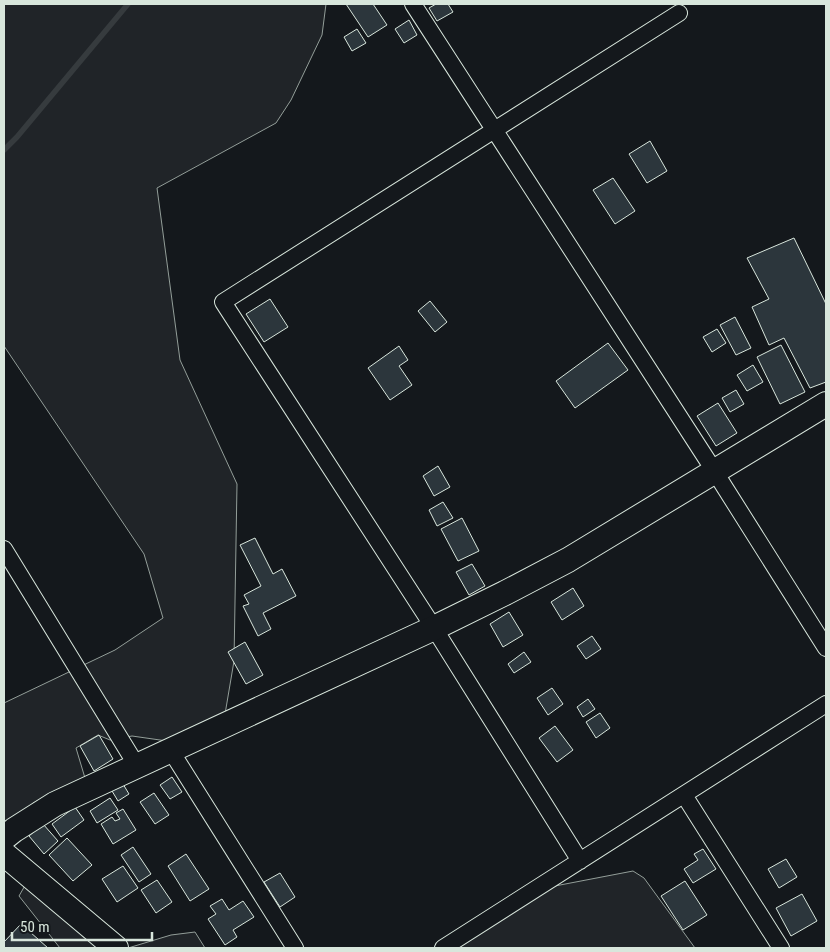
<svg xmlns="http://www.w3.org/2000/svg" width="830" height="952" font-family="'Roboto Condensed',sans-serif">
<rect width="100%" height="100%" fill="#14181c"/>
<path fill="#202428" stroke="#939e99" d="M 4,4 L 326,4 L 322,35 L 291,100 L 276,123 L 157,188 L 180,360 L 237,484 L 234,661 L 223,726 L 167,741 L 132,736 L 110,740 L 98,735 L 76,748 L 85,778 L 33,803 L 4,836 L 4,703 L 115,650 L 163,618 L 144,554 L 4,346 Z
M 633,871 L 644,878 L 695,948 L 443,948 L 534,890 Z
M 27,882 L 102,948 L 60,948 L 19,896 Z
M 195,932 L 205,948 L 128,948 L 171,935 Z"/>
<g fill="none" stroke-linecap="round" stroke-linejoin="round">
<path stroke="#363b3e" stroke-width="5.5" d="M 4,150 L 17,137 L 128,4"/>
</g>
<path fill="#2c363c" stroke="#d8e6dc" d="M 346,4 L 373,4 L 387,25 L 368,37 Z
M 436,4 L 448,4 L 453,12 L 437,21 L 429,8 Z
M 409,20 L 417,35 L 404,43 L 395,29 Z
M 357,29 L 366,43 L 352,51 L 344,37 Z
M 650,141 L 667,171 L 647,183 L 629,154 Z
M 613,178 L 635,211 L 615,224 L 593,190 Z
M 794,238 L 826,304 L 826,382 L 810,388 L 784,338 L 769,345 L 752,307 L 769,299 L 747,258 Z
M 270,299 L 288,327 L 264,342 L 246,314 Z
M 430,301 L 447,322 L 435,332 L 418,311 Z
M 735,317 L 751,348 L 736,355 L 720,325 Z
M 717,329 L 726,343 L 712,352 L 703,337 Z
M 608,343 L 628,370 L 575,408 L 556,381 Z
M 781,345 L 805,392 L 780,404 L 757,357 Z
M 399,346 L 408,360 L 399,366 L 412,385 L 390,400 L 368,368 Z
M 753,365 L 763,382 L 747,391 L 737,375 Z
M 736,390 L 744,404 L 730,412 L 722,398 Z
M 718,403 L 737,433 L 716,446 L 697,416 Z
M 438,466 L 450,487 L 434,496 L 423,476 Z
M 443,502 L 453,518 L 437,526 L 429,510 Z
M 462,518 L 479,551 L 458,561 L 441,529 Z
M 255,538 L 273,574 L 282,569 L 296,596 L 263,613 L 271,629 L 258,636 L 243,606 L 249,604 L 244,595 L 261,586 L 240,545 Z
M 472,564 L 485,586 L 469,595 L 456,572 Z
M 573,588 L 584,606 L 562,620 L 551,602 Z
M 509,612 L 523,635 L 503,647 L 490,624 Z
M 592,636 L 601,649 L 586,659 L 577,646 Z
M 245,642 L 263,675 L 246,684 L 228,652 Z
M 524,652 L 531,662 L 514,673 L 508,664 Z
M 552,688 L 563,704 L 548,715 L 537,698 Z
M 588,699 L 595,709 L 583,717 L 577,707 Z
M 600,713 L 610,728 L 596,738 L 586,722 Z
M 555,726 L 573,750 L 557,762 L 539,738 Z
M 99,735 L 113,759 L 94,771 L 80,746 Z
M 172,777 L 182,792 L 170,799 L 160,785 Z
M 123,784 L 129,794 L 118,801 L 112,791 Z
M 154,793 L 169,815 L 155,824 L 140,802 Z
M 110,798 L 118,810 L 97,823 L 90,811 Z
M 75,807 L 84,820 L 61,837 L 52,824 Z
M 123,809 L 136,830 L 113,844 L 101,824 L 112,817 L 115,821 L 120,819 L 116,813 Z
M 43,824 L 58,841 L 44,854 L 29,836 Z
M 67,838 L 92,865 L 73,881 L 49,855 Z
M 133,847 L 151,874 L 139,882 L 121,855 Z
M 703,849 L 716,869 L 693,883 L 684,869 L 698,860 L 694,854 Z
M 186,854 L 209,889 L 190,901 L 168,866 Z
M 786,859 L 797,877 L 779,888 L 768,869 Z
M 123,866 L 138,888 L 117,902 L 102,879 Z
M 280,873 L 295,897 L 280,907 L 264,882 Z
M 157,880 L 172,902 L 156,913 L 141,890 Z
M 685,881 L 707,915 L 683,930 L 661,896 Z
M 802,894 L 817,921 L 791,936 L 776,908 Z
M 222,899 L 229,910 L 243,901 L 254,917 L 233,930 L 237,937 L 225,945 L 208,919 L 216,914 L 210,906 Z
M 21,924 L 48,948 L 4,948 L 4,942 Z"/>
<g fill="none" stroke-linecap="round" stroke-linejoin="round">
<defs>
<path id="street" d="M 413,4 L 715,472 L 826,648
M 4,549 L 137,766
M 171,751 L 295,948
M 684,795 L 781,948
M 580,861 L 434,628 L 223,302 L 679,13
M 443,948 L 826,704"/>
<path id="secondary" d="M 4,838 L 14,830 L 55,804 L 434,628 L 505,593 L 568,560 L 826,404
M 4,854 L 116,948"/>
</defs>
<use href="#street" stroke="#d8e6dc" stroke-width="18"/>
<use href="#secondary" stroke="#d8e6dc" stroke-width="26"/>
<use href="#street" stroke="#14181c" stroke-width="16"/>
<use href="#secondary" stroke="#14181c" stroke-width="24"/>
</g>
<rect width="830" height="952" fill="none" stroke="#d8e6dc" stroke-width="10"/>
<path d="M12 932v8h140v-8" fill="none" stroke="#d8e6dc" stroke-width="2.5"/>
<text x="20" y="932" font-size="15" fill="#d8e6dc" stroke="#14181c" stroke-width="4" paint-order="stroke">50 m</text>
</svg>
